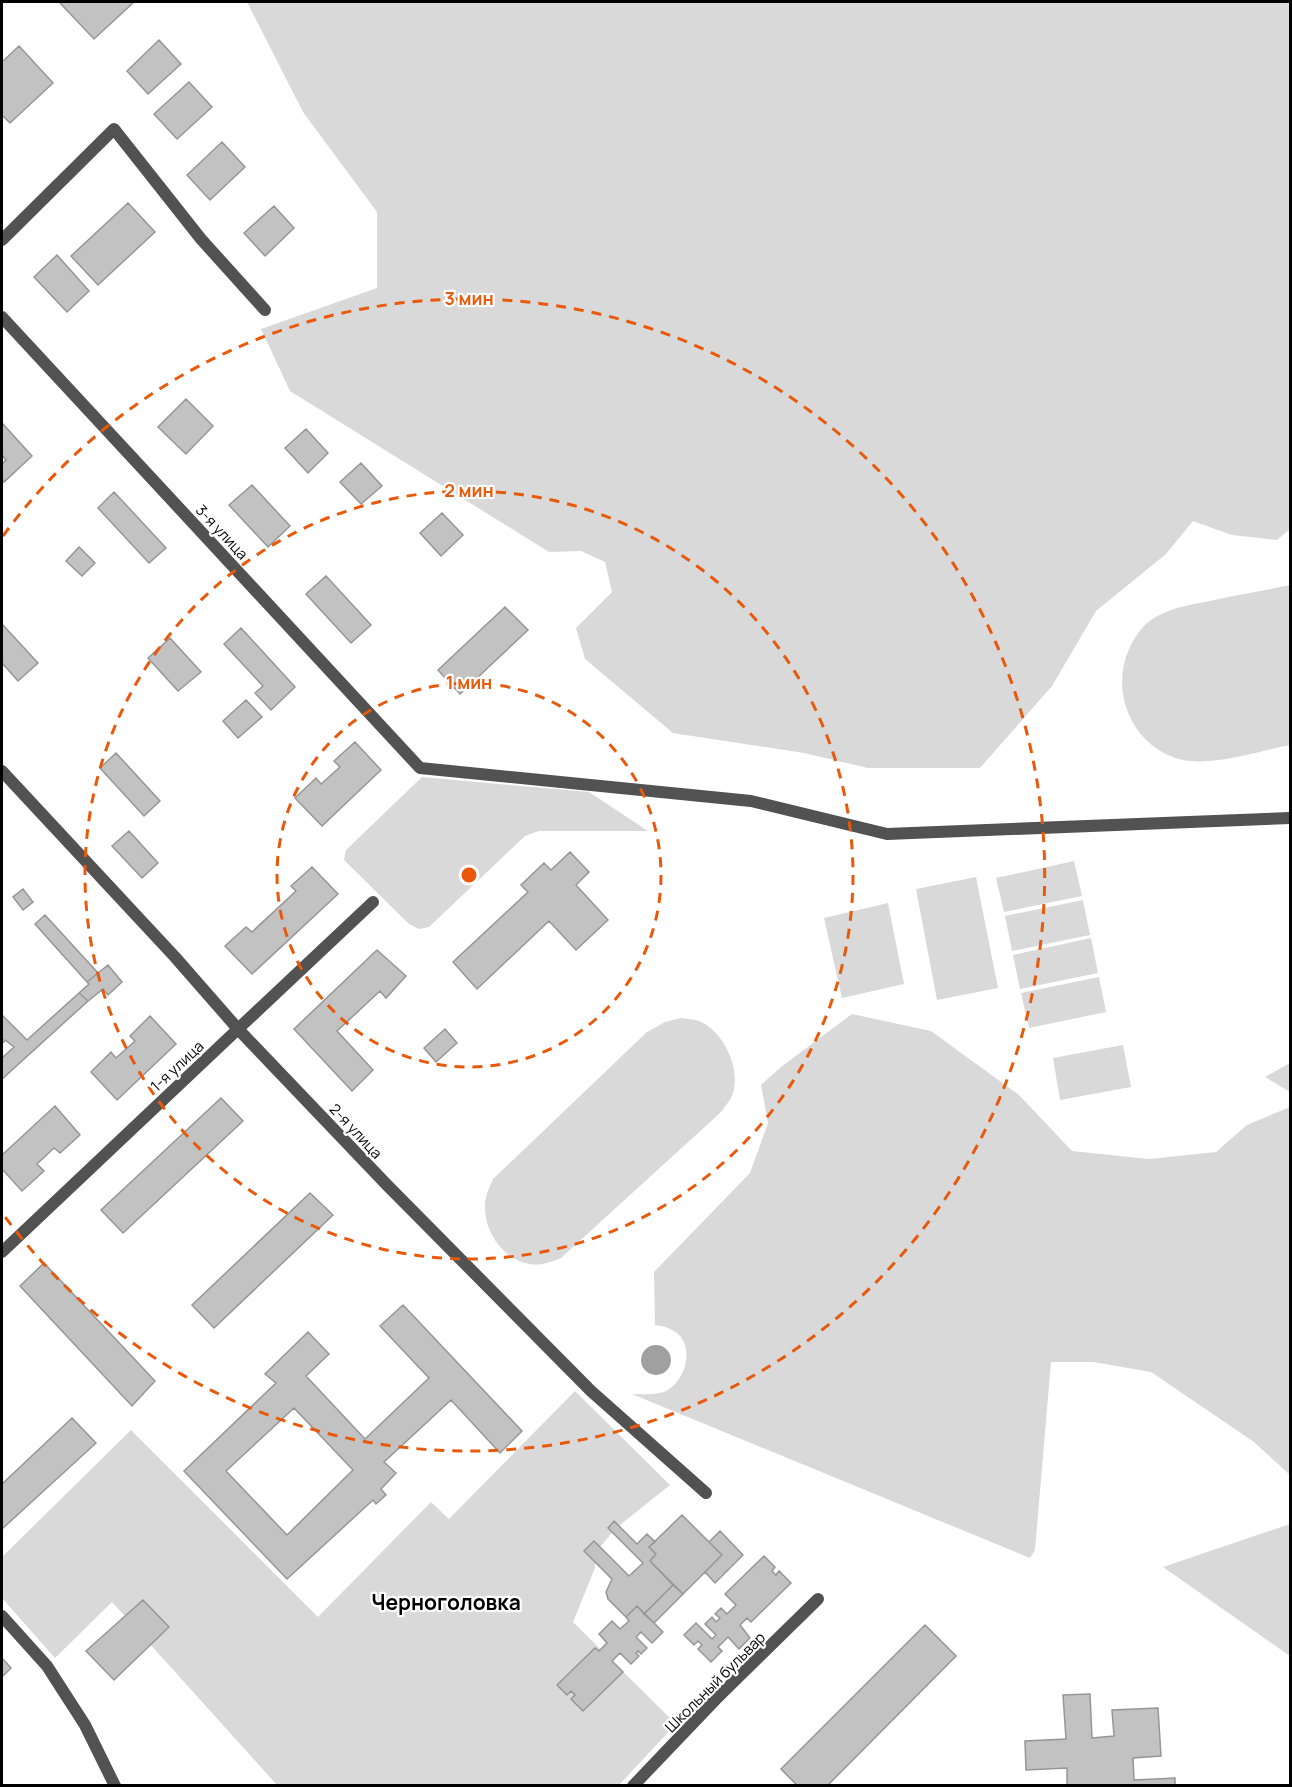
<svg xmlns="http://www.w3.org/2000/svg" width="1292" height="1787" font-family="Manrope,sans-serif">
<rect width="100%" height="100%" fill="#fff"/>
<path fill="#d9d9d9" d="M 247,2 L 1290,2 L 1290,529 L 1277,540 L 1232,535 L 1193,521 L 1166,554 L 1096,611 L 1052,686 L 980,768 L 868,768 L 804,753 L 673,733 L 585,659 L 576,628 L 612,592 L 605,562 L 581,551 L 549,552 L 290,391 L 261,329 L 377,288 L 377,212 L 303,112 Z
M 1290,585 L 1290,745 C 1259,751 1215,766 1183,760 C 1134,749 1109,694 1129,649 C 1134,638 1142,625 1154,618 C 1173,606 1197,604 1219,599 C 1243,594 1267,590 1290,585 Z
M 422,777 L 589,792 L 648,831 L 539,831 L 525,836 L 429,927 L 419,929 L 409,924 L 344,860 L 346,850 Z
M 1074,861 L 1082,896 L 1004,912 L 996,878 Z
M 976,877 L 998,988 L 937,1000 L 916,889 Z
M 1083,900 L 1090,935 L 1012,951 L 1005,916 Z
M 888,903 L 904,984 L 842,998 L 824,918 Z
M 1091,938 L 1098,973 L 1020,989 L 1013,955 Z
M 1099,977 L 1106,1012 L 1029,1028 L 1021,993 Z
M 852,1014 L 931,1031 L 1019,1095 L 1072,1151 L 1149,1159 L 1216,1152 L 1247,1125 L 1290,1107 L 1290,1475 L 1254,1442 L 1151,1372 L 1093,1362 L 1051,1362 L 1035,1550 L 1030,1558 L 632,1394 C 640,1394 651,1395 660,1393 C 682,1388 695,1354 680,1336 C 674,1329 664,1326 655,1325 L 654,1272 L 750,1173 L 768,1123 L 761,1085 L 781,1067 Z
M 681,1018 C 686,1019 691,1019 696,1020 C 723,1028 744,1072 731,1098 C 728,1103 723,1109 720,1113 L 561,1258 C 551,1262 541,1266 530,1264 C 500,1259 480,1225 486,1197 C 487,1191 491,1185 493,1179 L 647,1032 L 665,1022 Z
M 1123,1045 L 1131,1087 L 1060,1100 L 1053,1058 Z
M 1290,1063 L 1290,1092 L 1265,1077 Z
M 575,1391 L 670,1485 L 615,1529 L 596,1552 L 595,1568 L 573,1622 L 676,1724 L 619,1785 L 277,1785 L 112,1602 L 55,1658 L 2,1598 L 2,1557 L 131,1430 L 318,1617 L 431,1502 L 449,1519 Z
M 1290,1524 L 1290,1656 L 1163,1567 Z"/>
<path fill="#a0a0a0" d="M641 1360a15 15 0 1 1 30 0a15 15 0 1 1-30 0Z"/>
<path fill="#c2c2c2" stroke="#969696" stroke-width="1.5" fill-rule="evenodd" d="M 62,2 L 134,2 L 94,39 L 60,3 Z
M 159,40 L 181,64 L 148,94 L 127,71 Z
M 19,46 L 53,83 L 10,123 L 2,115 L 2,62 Z
M 189,82 L 212,107 L 177,139 L 154,114 Z
M 222,142 L 245,167 L 210,200 L 187,175 Z
M 128,203 L 155,232 L 98,285 L 71,256 Z
M 274,206 L 294,228 L 265,256 L 244,233 Z
M 57,255 L 89,291 L 67,312 L 34,277 Z
M 186,399 L 213,426 L 186,454 L 158,427 Z
M 2,423 L 32,456 L 4,482 L 2,479 L 2,464 L 6,460 L 2,455 Z
M 306,429 L 328,453 L 308,473 L 285,448 Z
M 361,463 L 382,486 L 361,504 L 340,482 Z
M 252,485 L 290,526 L 268,547 L 229,505 Z
M 114,492 L 166,548 L 149,563 L 98,508 Z
M 442,513 L 463,535 L 441,556 L 420,533 Z
M 79,547 L 95,563 L 82,576 L 66,561 Z
M 326,576 L 371,625 L 351,643 L 306,594 Z
M 505,607 L 528,630 L 460,694 L 438,670 Z
M 2,624 L 38,663 L 18,681 L 2,663 Z
M 241,628 L 295,687 L 271,710 L 255,693 L 263,686 L 224,644 Z
M 170,638 L 201,672 L 178,691 L 148,658 Z
M 246,700 L 262,717 L 238,738 L 223,721 Z
M 355,742 L 381,770 L 322,826 L 295,798 L 316,778 L 321,784 L 340,767 L 334,761 Z
M 116,753 L 160,801 L 144,816 L 100,768 Z
M 129,831 L 158,863 L 142,878 L 112,846 Z
M 570,852 L 589,872 L 576,885 L 608,920 L 576,950 L 549,921 L 477,989 L 453,962 L 528,892 L 521,885 L 544,863 L 551,870 Z
M 312,867 L 338,894 L 252,974 L 225,946 L 246,927 L 252,932 L 296,891 L 291,886 Z
M 23,889 L 33,902 L 23,910 L 13,897 Z
M 45,915 L 98,973 L 87,982 L 35,924 Z
M 377,950 L 406,976 L 386,998 L 380,991 L 337,1031 L 373,1070 L 352,1091 L 294,1029 Z
M 108,965 L 122,982 L 108,995 L 103,989 L 88,1001 L 79,993 L 89,984 L 87,982 Z
M 79,993 L 88,1001 L 2,1079 L 2,1058 L 14,1047 L 5,1040 L 2,1044 L 2,1015 L 27,1040 Z
M 150,1016 L 176,1044 L 117,1100 L 91,1072 L 111,1052 L 116,1058 L 135,1041 L 130,1036 Z
M 445,1029 L 457,1043 L 436,1062 L 424,1048 Z
M 221,1098 L 243,1121 L 123,1233 L 101,1210 Z
M 55,1106 L 80,1135 L 60,1153 L 54,1148 L 37,1164 L 44,1171 L 22,1191 L 2,1169 L 2,1155 Z
M 310,1193 L 333,1215 L 214,1328 L 192,1305 Z
M 44,1263 L 155,1381 L 132,1406 L 20,1286 Z
M 403,1305 L 522,1431 L 500,1453 L 451,1400 L 384,1462 L 396,1473 L 381,1489 L 386,1495 L 376,1504 L 373,1500 L 287,1579 L 184,1471 L 276,1383 L 265,1374 L 308,1332 L 329,1354 L 306,1376 L 365,1439 L 429,1378 L 380,1326 ZM 294,1408 L 353,1470 L 287,1535 L 226,1471 Z
M 72,1418 L 96,1443 L 2,1529 L 2,1484 Z
M 682,1515 L 722,1555 L 683,1594 L 650,1561 L 656,1554 L 649,1547 Z
M 614,1521 L 637,1544 L 647,1534 L 655,1542 L 649,1547 L 656,1554 L 650,1561 L 673,1585 L 644,1614 L 637,1606 L 626,1617 L 608,1599 L 606,1592 L 612,1579 L 584,1551 L 594,1541 L 629,1576 L 643,1563 L 608,1528 Z
M 720,1531 L 743,1555 L 715,1583 L 705,1572 L 722,1555 L 709,1542 Z
M 764,1556 L 775,1567 L 772,1571 L 776,1575 L 779,1571 L 791,1583 L 751,1622 L 747,1618 L 740,1625 L 750,1638 L 739,1649 L 728,1637 L 718,1647 L 722,1651 L 711,1662 L 698,1649 L 702,1645 L 698,1641 L 694,1645 L 684,1635 L 696,1623 L 712,1639 L 716,1635 L 705,1624 L 712,1617 L 716,1622 L 720,1618 L 715,1614 L 721,1608 L 727,1614 L 736,1605 L 725,1594 Z
M 673,1585 L 683,1594 L 654,1623 L 644,1614 Z
M 143,1600 L 169,1627 L 114,1680 L 86,1651 Z
M 637,1606 L 663,1632 L 652,1643 L 641,1632 L 636,1637 L 647,1648 L 641,1654 L 638,1651 L 636,1653 L 639,1656 L 631,1664 L 620,1653 L 612,1661 L 623,1672 L 583,1711 L 571,1699 L 575,1695 L 571,1691 L 567,1695 L 557,1685 L 595,1648 L 599,1651 L 607,1643 L 599,1634 L 612,1621 L 620,1629 L 629,1621 L 626,1617 Z
M 925,1625 L 956,1656 L 827,1786 L 798,1786 L 781,1769 Z
M 2,1658 L 11,1668 L 2,1677 Z
M 1090,1694 L 1092,1738 L 1114,1736 L 1112,1710 L 1158,1708 L 1161,1756 L 1133,1758 L 1134,1780 L 1175,1778 L 1175,1786 L 1067,1786 L 1067,1768 L 1026,1770 L 1025,1741 L 1066,1739 L 1063,1695 Z"/>
<g fill="none" stroke-linecap="round" stroke-linejoin="round">
<path stroke="#525252" stroke-width="12" d="M 2,240 L 114,129 L 201,239 L 265,310
M 2,317 L 420,768 L 751,801 L 887,834 L 1290,818
M 2,771 L 175,957 L 238,1029 L 387,1185 L 591,1391 L 706,1493
M 238,1029 L 373,902
M 2,1616 L 47,1666 L 85,1725 L 115,1786
M 633,1786 L 715,1700 L 818,1599"/>
<path stroke="#525252" stroke-width="12" d="M 2,1252 L 238,1029"/>
</g>
<g fill="none" stroke="#e8590c" stroke-width="3" stroke-dasharray="10 8">
<circle cx="469" cy="875" r="192"/>
<circle cx="469" cy="875" r="384"/>
<path d="M3 536A576 576 0 1 1 3 1214"/>
</g>
<g text-anchor="middle" dominant-baseline="central" stroke-width="4.5" stroke-linejoin="round" paint-order="stroke">
<g font-size="15" fill="#000" stroke="#fff">
<text transform="translate(222 532) rotate(47)">3-я улица</text>
<text transform="translate(177 1066) rotate(-43)">1-я улица</text>
<text transform="translate(356 1131) rotate(47)">2-я улица</text>
<text transform="translate(715 1682) rotate(-45)">Школьный бульвар</text>
</g>
<g font-size="21" font-weight="bold" fill="#000" stroke="#fff">
<text x="446" y="1602">Черноголовка</text>
</g>
</g>
<circle cx="469" cy="875" r="9" fill="#e8590c" stroke="#fff" stroke-width="3"/>
<g font-size="18" text-anchor="middle" font-weight="bold" fill="#e8590c" stroke="#fff" stroke-width="4.5" stroke-linejoin="round" paint-order="stroke">
<text x="469" y="305">3 мин</text>
<text x="469" y="497">2 мин</text>
<text x="469" y="689">1 мин</text>
</g>
<rect width="1292" height="1787" fill="none" stroke="#000000" stroke-width="6"/>
</svg>
